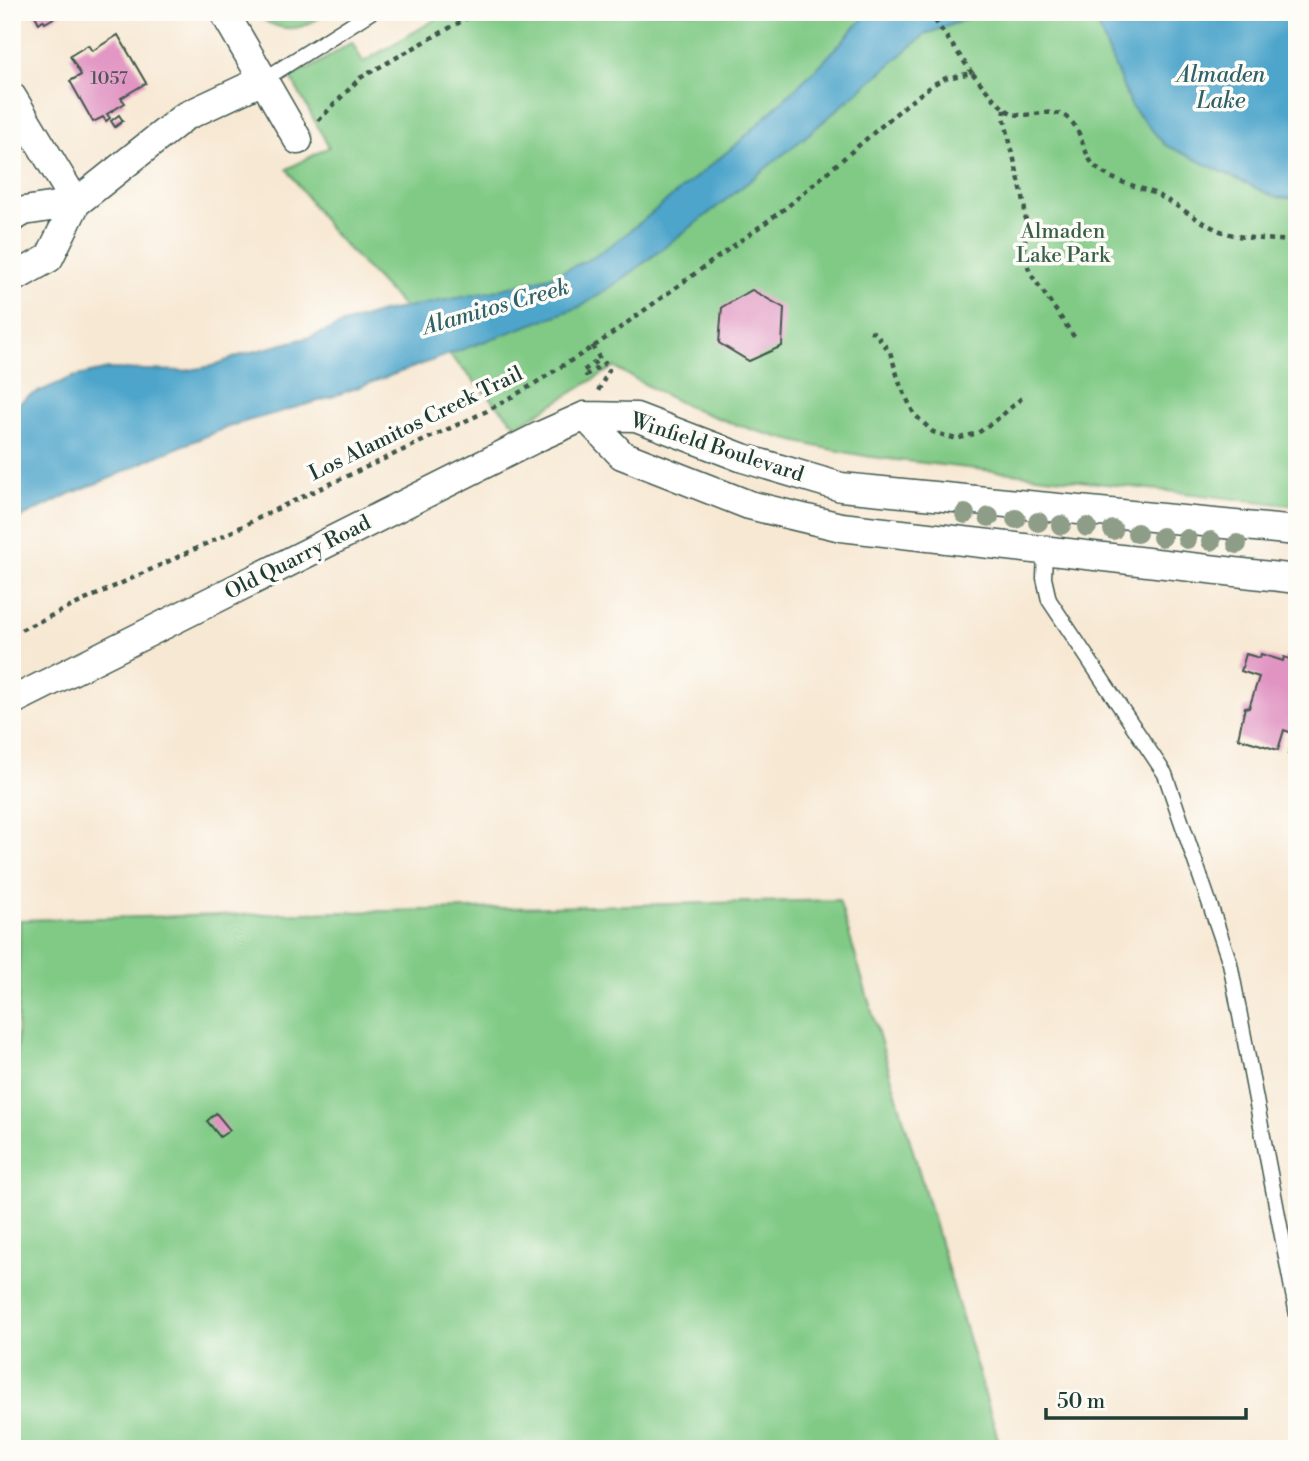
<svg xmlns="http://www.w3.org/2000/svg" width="1309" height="1461" font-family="'Libre Bodoni',serif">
<rect width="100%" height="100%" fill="#fdfcf7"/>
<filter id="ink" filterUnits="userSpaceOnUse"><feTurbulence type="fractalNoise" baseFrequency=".0143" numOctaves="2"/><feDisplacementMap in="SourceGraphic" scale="14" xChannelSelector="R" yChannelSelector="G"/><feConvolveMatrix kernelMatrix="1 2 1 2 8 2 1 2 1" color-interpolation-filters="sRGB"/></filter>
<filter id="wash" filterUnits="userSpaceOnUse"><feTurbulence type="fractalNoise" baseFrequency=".00686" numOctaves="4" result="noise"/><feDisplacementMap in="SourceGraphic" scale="28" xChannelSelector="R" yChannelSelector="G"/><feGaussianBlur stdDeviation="1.57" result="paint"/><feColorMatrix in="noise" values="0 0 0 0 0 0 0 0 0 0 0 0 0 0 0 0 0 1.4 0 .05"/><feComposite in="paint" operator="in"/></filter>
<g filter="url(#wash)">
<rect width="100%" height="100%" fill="#f7e8d3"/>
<path fill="#81ca86" stroke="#50845d" stroke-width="2" d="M 255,12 L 329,12 C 321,17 312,23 303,26 C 287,32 265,25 255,12 Z
M 448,12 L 1297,12 L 1297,506 L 871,457 C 807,446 744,431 685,405 C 661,394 637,380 614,367 L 517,426 L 331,231 L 287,169 L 329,147 L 291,78 L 302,70 L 311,68 L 352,42 L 363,62 Z
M 839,900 L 1001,1449 L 12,1449 L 12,1256 L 20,920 Z"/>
<path fill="#4ea5cb" stroke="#367180" stroke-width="2" d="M 869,12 L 986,12 L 926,34 L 804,138 L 713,210 L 627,276 L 582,306 L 326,399 L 233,425 L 150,459 L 113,477 L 72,493 L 12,522 L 12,408 L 29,396 L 73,377 L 108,369 L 184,371 L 212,366 L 241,355 L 314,336 L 343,324 L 382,312 L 494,291 L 550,277 L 594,257 L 626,234 L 738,143 L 823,62 Z
M 1092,12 L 1297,12 L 1297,199 L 1275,197 L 1165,145 L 1131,106 Z"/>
<g id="blocks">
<path fill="#e194c2" d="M 33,12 L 64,12 L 45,23 L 43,20 L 39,23 Z
M 118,35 L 146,83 L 121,98 L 125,103 L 107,114 L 110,118 L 106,121 L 103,117 L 93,122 L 70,81 L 81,75 L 70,56 L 88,45 L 92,51 Z
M 119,115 L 123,121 L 115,127 L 111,121 Z
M 752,290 L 784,308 L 782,346 L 749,361 L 719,343 L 722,307 Z
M 1246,654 L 1260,658 L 1261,654 L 1283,661 L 1284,657 L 1296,661 L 1294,667 L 1297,667 L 1297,757 L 1288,754 L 1295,734 L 1284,730 L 1278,750 L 1238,738 L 1245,707 L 1249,708 L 1259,677 L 1241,671 Z
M 216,1113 L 230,1130 L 220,1137 L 207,1121 Z"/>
</g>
</g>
<g filter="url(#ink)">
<use href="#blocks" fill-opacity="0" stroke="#3f574c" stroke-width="2"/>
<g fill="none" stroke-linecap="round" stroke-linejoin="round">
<defs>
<path id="service" d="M 263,80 L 371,12
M 1045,551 L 1044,578 L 1049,600 L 1165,774 L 1230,963 L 1297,1315"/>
<path id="minor" d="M 224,12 L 298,140
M 12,97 L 76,203
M 12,218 L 24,211 L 76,203
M 12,279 L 49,258 L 76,203 L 184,117 L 263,80
M 585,416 L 622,455 L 749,505 L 841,527 L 1297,579
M 12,701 L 540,436 L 585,416 L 636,417 L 743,458 L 841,487 L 1297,531"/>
</defs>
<use href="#service" stroke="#3f574c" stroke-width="17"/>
<use href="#minor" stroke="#3f574c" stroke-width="31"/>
<path stroke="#3f574c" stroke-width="4.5" stroke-dasharray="5 5" stroke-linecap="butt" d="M 929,12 L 972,73
M 1005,109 L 1004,117 L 1024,202 L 1026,223 L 1024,253 L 1030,273 L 1075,338
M 318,121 L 360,78 L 478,12
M 870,331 L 875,333 L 890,352 L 900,384 L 914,414 L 933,432 L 956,439 L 978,433 L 1000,417 L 1023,397
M 592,346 L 600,359 L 583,371 L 586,375 L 605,363 L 609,370 L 598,391
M 12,634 L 223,536 L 287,504 L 487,411 L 529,387 L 599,343 L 787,207 L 906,105 L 932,85 L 946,78 L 972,73 C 983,85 999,109 1014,114 C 1031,118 1051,107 1066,117 C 1085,130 1081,157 1099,170 C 1116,183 1139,186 1158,195 C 1178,206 1197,220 1218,230 C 1242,240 1271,239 1297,241"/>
<use href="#service" stroke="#fff" stroke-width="14"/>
<use href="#minor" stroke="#fff" stroke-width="28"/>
</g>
<g fill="#8e9d87">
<circle cx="965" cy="514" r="10"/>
<circle cx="989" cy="517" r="10"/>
<circle cx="1016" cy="519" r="10"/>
<circle cx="1038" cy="522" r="10"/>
<circle cx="1061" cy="525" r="10"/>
<circle cx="1087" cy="527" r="10"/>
<circle cx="1113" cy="530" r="10"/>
<circle cx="1137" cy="533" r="10"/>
<circle cx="1162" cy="537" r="10"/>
<circle cx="1187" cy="539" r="10"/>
<circle cx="1211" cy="541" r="10"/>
<circle cx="1237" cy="544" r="10"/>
</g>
</g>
<g text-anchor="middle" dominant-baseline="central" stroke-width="7" stroke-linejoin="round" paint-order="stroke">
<g font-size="18" fill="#505358">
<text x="109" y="78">1057</text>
</g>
<g font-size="21" fill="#386048" stroke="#fdfcf7">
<text x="1063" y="232">Almaden<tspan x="1063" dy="24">Lake Park</tspan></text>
</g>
<g font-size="21" fill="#1f3d34" stroke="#fdfcf7">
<text transform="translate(416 424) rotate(-26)">Los Alamitos Creek Trail</text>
<text transform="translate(717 448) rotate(18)">Winfield Boulevard</text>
<text transform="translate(298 558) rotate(-27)">Old Quarry Road</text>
</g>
<g font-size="23" font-style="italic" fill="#2f6169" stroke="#fdfcf7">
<text x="1221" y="75">Almaden<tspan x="1221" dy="26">Lake</tspan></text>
<text transform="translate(496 307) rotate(-16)">Alamitos Creek</text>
</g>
</g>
<rect width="1309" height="1461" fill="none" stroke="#fdfcf7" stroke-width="42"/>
<path d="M1046 1408v10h200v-10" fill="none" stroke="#1f3d34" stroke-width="3.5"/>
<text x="1057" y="1408" font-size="21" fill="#1f3d34" stroke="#fdfcf7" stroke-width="5" paint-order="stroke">50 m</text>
</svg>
